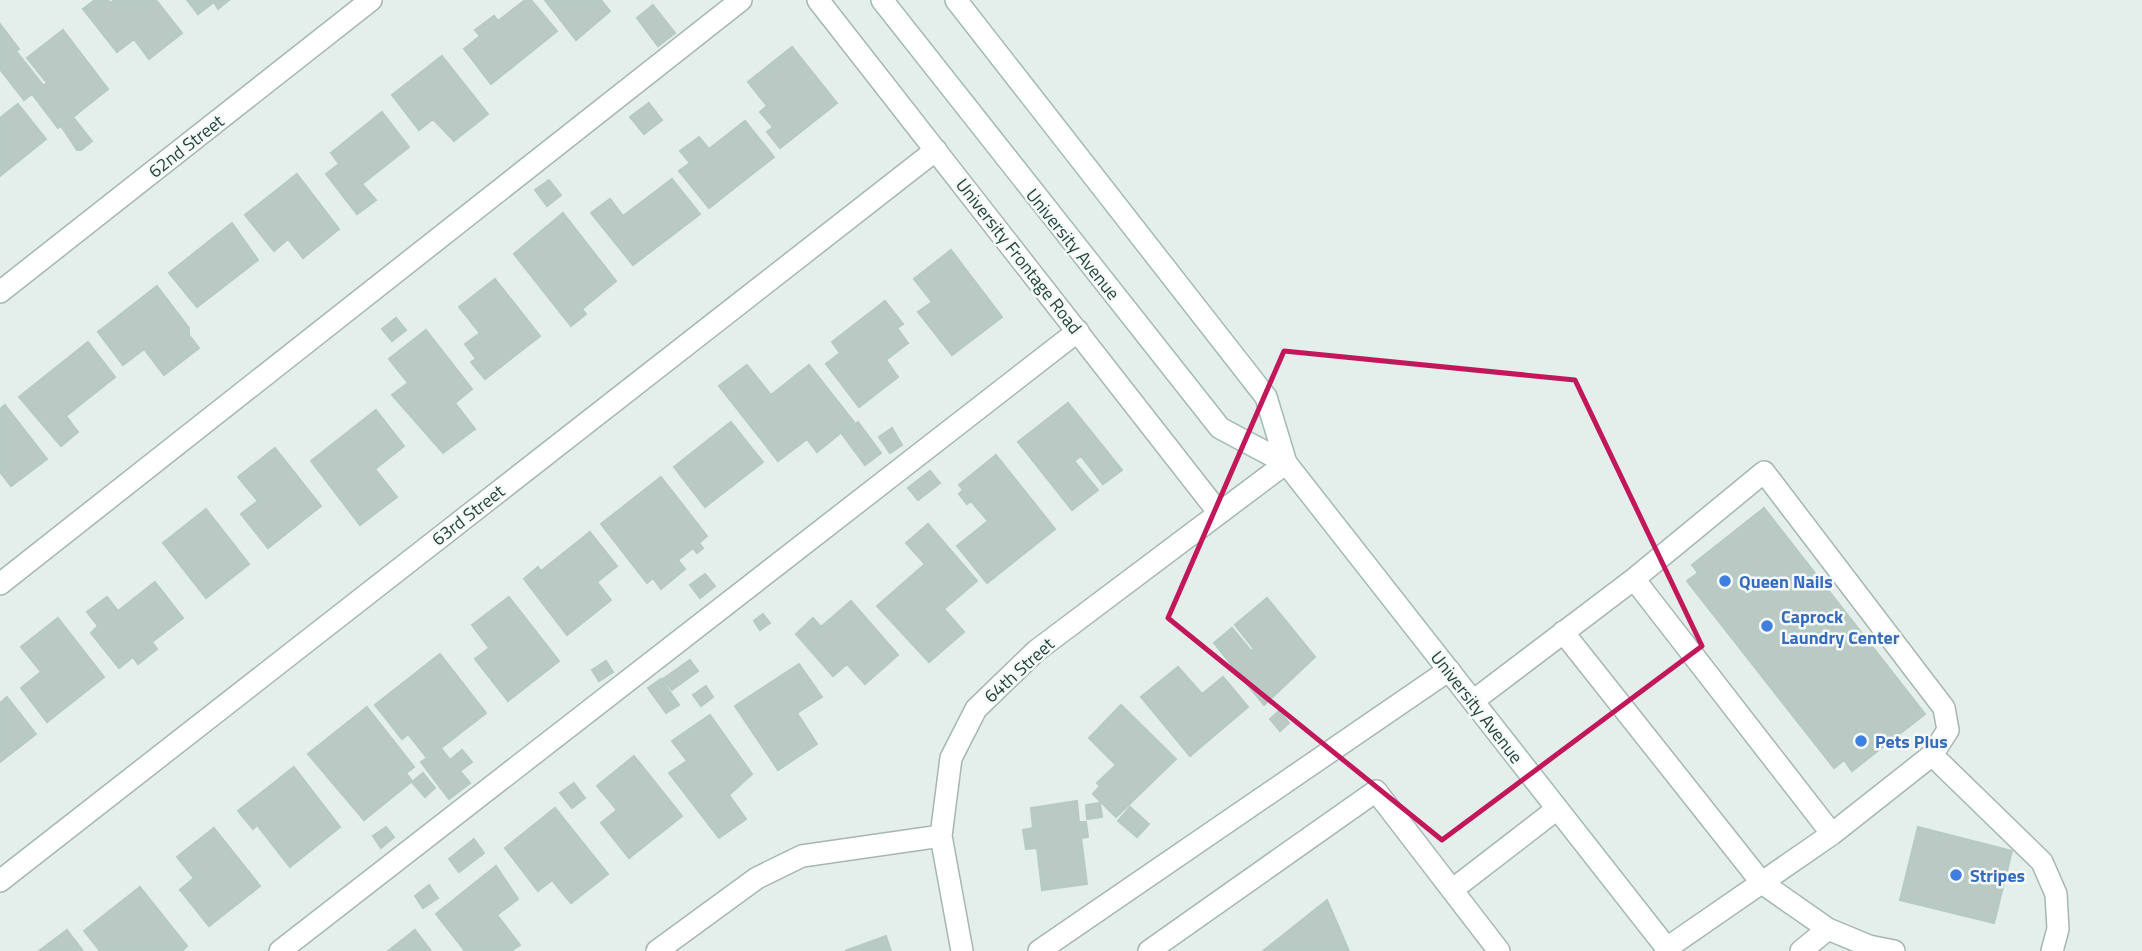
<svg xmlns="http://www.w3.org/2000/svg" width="2142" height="951" font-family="'Titillium Web',sans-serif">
<rect width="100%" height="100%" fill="#e4eeeb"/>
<path fill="#b9cac4" stroke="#b6c9c2" stroke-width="2" d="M 95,0 L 108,0 L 110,3 L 115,0 L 156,0 L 182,33 L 149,59 L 134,39 L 117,52 L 83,9 Z
M 187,0 L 229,0 L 218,9 L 214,2 L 198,14 Z
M 525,0 L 531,0 L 557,31 L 491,84 L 464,49 L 480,36 L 475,30 L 494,16 L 498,21 Z
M 545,0 L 601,0 L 610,11 L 576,40 Z
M 653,5 L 675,33 L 658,46 L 637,18 Z
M 0,24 L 19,49 L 16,51 L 43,85 L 24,100 L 0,69 Z
M 63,30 L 108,89 L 73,117 L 92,141 L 81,150 L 77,150 L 61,126 L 58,128 L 32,94 L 47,83 L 27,58 Z
M 792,47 L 837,103 L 780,148 L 767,132 L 773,127 L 760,112 L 767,106 L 748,82 Z
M 442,56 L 488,114 L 454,141 L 433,119 L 419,130 L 392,95 Z
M 649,103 L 662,120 L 644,134 L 630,117 Z
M 18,104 L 46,139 L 0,176 L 0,118 Z
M 382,112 L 409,147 L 362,184 L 376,200 L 357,214 L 326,174 L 339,164 L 331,153 Z
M 745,121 L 774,157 L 709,208 L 679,171 L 690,163 L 680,151 L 699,137 L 709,149 Z
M 297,174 L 339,229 L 303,258 L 288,239 L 274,251 L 245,215 Z
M 672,179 L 700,214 L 633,265 L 591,213 L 610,199 L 623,216 Z
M 549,180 L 561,195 L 547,206 L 535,190 Z
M 563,213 L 616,281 L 582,309 L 586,314 L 571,326 L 514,254 Z
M 232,223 L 258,260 L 197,307 L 169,273 Z
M 951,250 L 1002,317 L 952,355 L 918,312 L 932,302 L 914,279 Z
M 495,279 L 540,336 L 485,379 L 471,362 L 476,359 L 465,344 L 480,333 L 459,307 Z
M 157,286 L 189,328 L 189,335 L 199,348 L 164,375 L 144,349 L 123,365 L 98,332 Z
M 885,301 L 903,324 L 897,328 L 908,343 L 886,360 L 898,377 L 859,407 L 826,364 L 840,353 L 832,342 Z
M 396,318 L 406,330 L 392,341 L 382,329 Z
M 426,330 L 472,389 L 455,403 L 475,429 L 443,453 L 392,395 L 408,383 L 389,359 Z
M 88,342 L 115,377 L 66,416 L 78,432 L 61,446 L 19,397 Z
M 747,365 L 771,395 L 809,365 L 854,422 L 817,452 L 807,439 L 778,461 L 719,386 Z
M 1068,403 L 1122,470 L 1103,484 L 1081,456 L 1074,461 L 1098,490 L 1072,510 L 1018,442 Z
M 5,405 L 47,459 L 11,486 L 0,472 L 0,409 Z
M 376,410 L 404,446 L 375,469 L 397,497 L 360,525 L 311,461 Z
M 731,422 L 763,462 L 705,507 L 674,467 Z
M 858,422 L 881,453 L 865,465 L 842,434 Z
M 892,428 L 902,445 L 890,453 L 879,437 Z
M 275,448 L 321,506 L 268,548 L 241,514 L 258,501 L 238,477 Z
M 996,455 L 1055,529 L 987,583 L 957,546 L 988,521 L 971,501 L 967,504 L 959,494 L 963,490 L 959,485 Z
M 930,471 L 940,483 L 918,500 L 908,488 Z
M 661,477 L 707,536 L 699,543 L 703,548 L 697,553 L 693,548 L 678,560 L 685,569 L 661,589 L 653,578 L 647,583 L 601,524 Z
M 1764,508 L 1925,714 L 1852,771 L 1844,760 L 1834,768 L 1687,581 L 1698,573 L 1692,565 Z
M 206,509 L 249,564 L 206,598 L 163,543 Z
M 928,524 L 977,581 L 944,609 L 964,632 L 929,662 L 877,606 L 925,564 L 906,543 Z
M 590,532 L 617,566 L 597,582 L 611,600 L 567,635 L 524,579 L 538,567 L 541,571 Z
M 705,574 L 715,586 L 700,598 L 690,585 Z
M 155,582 L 183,618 L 152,642 L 157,649 L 138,664 L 133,657 L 119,668 L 91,633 L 98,626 L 87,612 L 107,597 L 118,611 Z
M 509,597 L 559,661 L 508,701 L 475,659 L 489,648 L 472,625 Z
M 1267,598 L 1315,657 L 1264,705 L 1214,643 L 1232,628 L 1251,651 L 1254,649 L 1235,625 Z
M 851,601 L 898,655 L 865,684 L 847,664 L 833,676 L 796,634 L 813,618 L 821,627 Z
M 763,614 L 770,623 L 760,630 L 754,621 Z
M 58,618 L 104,677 L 47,722 L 21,688 L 41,672 L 21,647 Z
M 440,654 L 486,713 L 441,748 L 450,760 L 462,750 L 472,762 L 460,771 L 470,783 L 449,799 L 421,762 L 427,758 L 408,734 L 402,739 L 375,705 Z
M 690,660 L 698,671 L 672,690 L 663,679 Z
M 606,661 L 613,672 L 599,681 L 592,670 Z
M 799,664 L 822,697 L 797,713 L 817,744 L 778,770 L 735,706 Z
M 1178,667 L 1202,694 L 1223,677 L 1248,707 L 1190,756 L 1141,697 Z
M 661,679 L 679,705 L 666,713 L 648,688 Z
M 706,686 L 713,697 L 701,706 L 693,695 Z
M 7,697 L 36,734 L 0,762 L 0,703 Z
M 1121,705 L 1176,759 L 1116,817 L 1093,794 L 1100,786 L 1097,783 L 1116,765 L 1089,738 Z
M 367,707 L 414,767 L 406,773 L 412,781 L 364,820 L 308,754 Z
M 1279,711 L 1289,723 L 1280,731 L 1270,719 Z
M 710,715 L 752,774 L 729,795 L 746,819 L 719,838 L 669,773 L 687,761 L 672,741 Z
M 634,756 L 682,816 L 629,858 L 601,823 L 617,810 L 597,786 Z
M 294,767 L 340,827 L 290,867 L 257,825 L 253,829 L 238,811 Z
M 423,773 L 435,788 L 425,797 L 412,782 Z
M 574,783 L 585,798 L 572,808 L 560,793 Z
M 1077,801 L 1079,822 L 1086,822 L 1088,837 L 1081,838 L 1087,884 L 1042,890 L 1037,848 L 1026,849 L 1023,830 L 1033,828 L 1031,808 Z
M 1100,803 L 1102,817 L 1087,819 L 1086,805 Z
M 1130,807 L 1149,824 L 1137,837 L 1118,821 Z
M 555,808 L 608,874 L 571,903 L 552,880 L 538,891 L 505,848 Z
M 386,827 L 394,837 L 381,848 L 373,836 Z
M 1918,827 L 2012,851 L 1994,923 L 1900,900 Z
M 214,828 L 260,886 L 209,926 L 180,890 L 194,878 L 177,857 Z
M 474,839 L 484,853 L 459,872 L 449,859 Z
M 496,866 L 518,899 L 497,915 L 520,945 L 511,951 L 465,951 L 436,914 Z
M 429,885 L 438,898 L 423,908 L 415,896 Z
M 140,887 L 187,946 L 182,951 L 100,951 L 84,931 Z
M 1327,900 L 1349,951 L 1263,951 Z
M 67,930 L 83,951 L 39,951 Z
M 415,930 L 431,951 L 388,951 Z
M 886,936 L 891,951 L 845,951 Z"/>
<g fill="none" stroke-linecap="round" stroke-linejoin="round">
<defs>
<path id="lane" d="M 1634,579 L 1832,834
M 0,584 L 741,0
M 1563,632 L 1762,883 L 1828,929
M 1473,701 L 1634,579 L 1764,472 L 1944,708 L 1948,730 L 1932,755 L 1832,834 L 1667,948
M 1932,755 L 2042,862 L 2056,894 L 2058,929 L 2052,951
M 1452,890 L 1557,809
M 280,951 L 1078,331
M 1039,951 L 1449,670
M 1149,951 L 1376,791 L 1499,951
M 1801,951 L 1828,929 L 1869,946
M 1867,951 L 1869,946 L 1894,951"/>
<path id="street" d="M 818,0 L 1219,513
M 0,292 L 371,0
M 941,836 L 962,951
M 0,881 L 936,150
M 657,951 L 757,878 L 802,856 L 941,836 L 951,758 L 976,709 L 1036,651 L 1286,463"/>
<path id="secondary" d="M 882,0 L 1220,428 L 1286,463
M 956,0 L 1266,397 L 1286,463 L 1669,951"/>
</defs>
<use href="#lane" stroke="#a6b7b3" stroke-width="24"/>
<use href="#street" stroke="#a6b7b3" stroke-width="24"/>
<use href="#secondary" stroke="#a2bbb4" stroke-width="24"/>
<use href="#lane" stroke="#fff" stroke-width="21"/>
<use href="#street" stroke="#fff" stroke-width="21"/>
<use href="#secondary" stroke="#fff" stroke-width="21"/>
</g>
<path fill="none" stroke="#c2185b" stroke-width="5" stroke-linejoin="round" d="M 1284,351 L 1575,380 L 1702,646 L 1442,840 L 1168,618 Z"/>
<g fill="#3f7fe0" stroke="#f5faf8" stroke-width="2.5">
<circle cx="1725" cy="581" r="7"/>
<circle cx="1767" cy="626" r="7"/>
<circle cx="1861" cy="741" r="7"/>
<circle cx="1956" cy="875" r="7"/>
</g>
<g text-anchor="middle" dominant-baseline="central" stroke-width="5" stroke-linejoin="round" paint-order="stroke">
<g font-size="18" fill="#22423c" stroke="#f5faf8">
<text transform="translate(186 146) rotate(-38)">62nd Street</text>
<text transform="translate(1073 244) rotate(51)">University Avenue</text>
<text transform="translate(1019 256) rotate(52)">University Frontage Road</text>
<text transform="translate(468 515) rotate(-38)">63rd Street</text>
<text transform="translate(1019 670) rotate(-42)">64th Street</text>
<text transform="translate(1477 707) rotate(52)">University Avenue</text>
</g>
<g font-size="18" font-weight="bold" fill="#366cbe" stroke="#f5faf8" text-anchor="start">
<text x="1739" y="581">Queen Nails</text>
<text x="1781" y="616">Caprock<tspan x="1781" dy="21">Laundry Center</tspan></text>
<text x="1875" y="741">Pets Plus</text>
<text x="1970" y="875">Stripes</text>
</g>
</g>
</svg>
